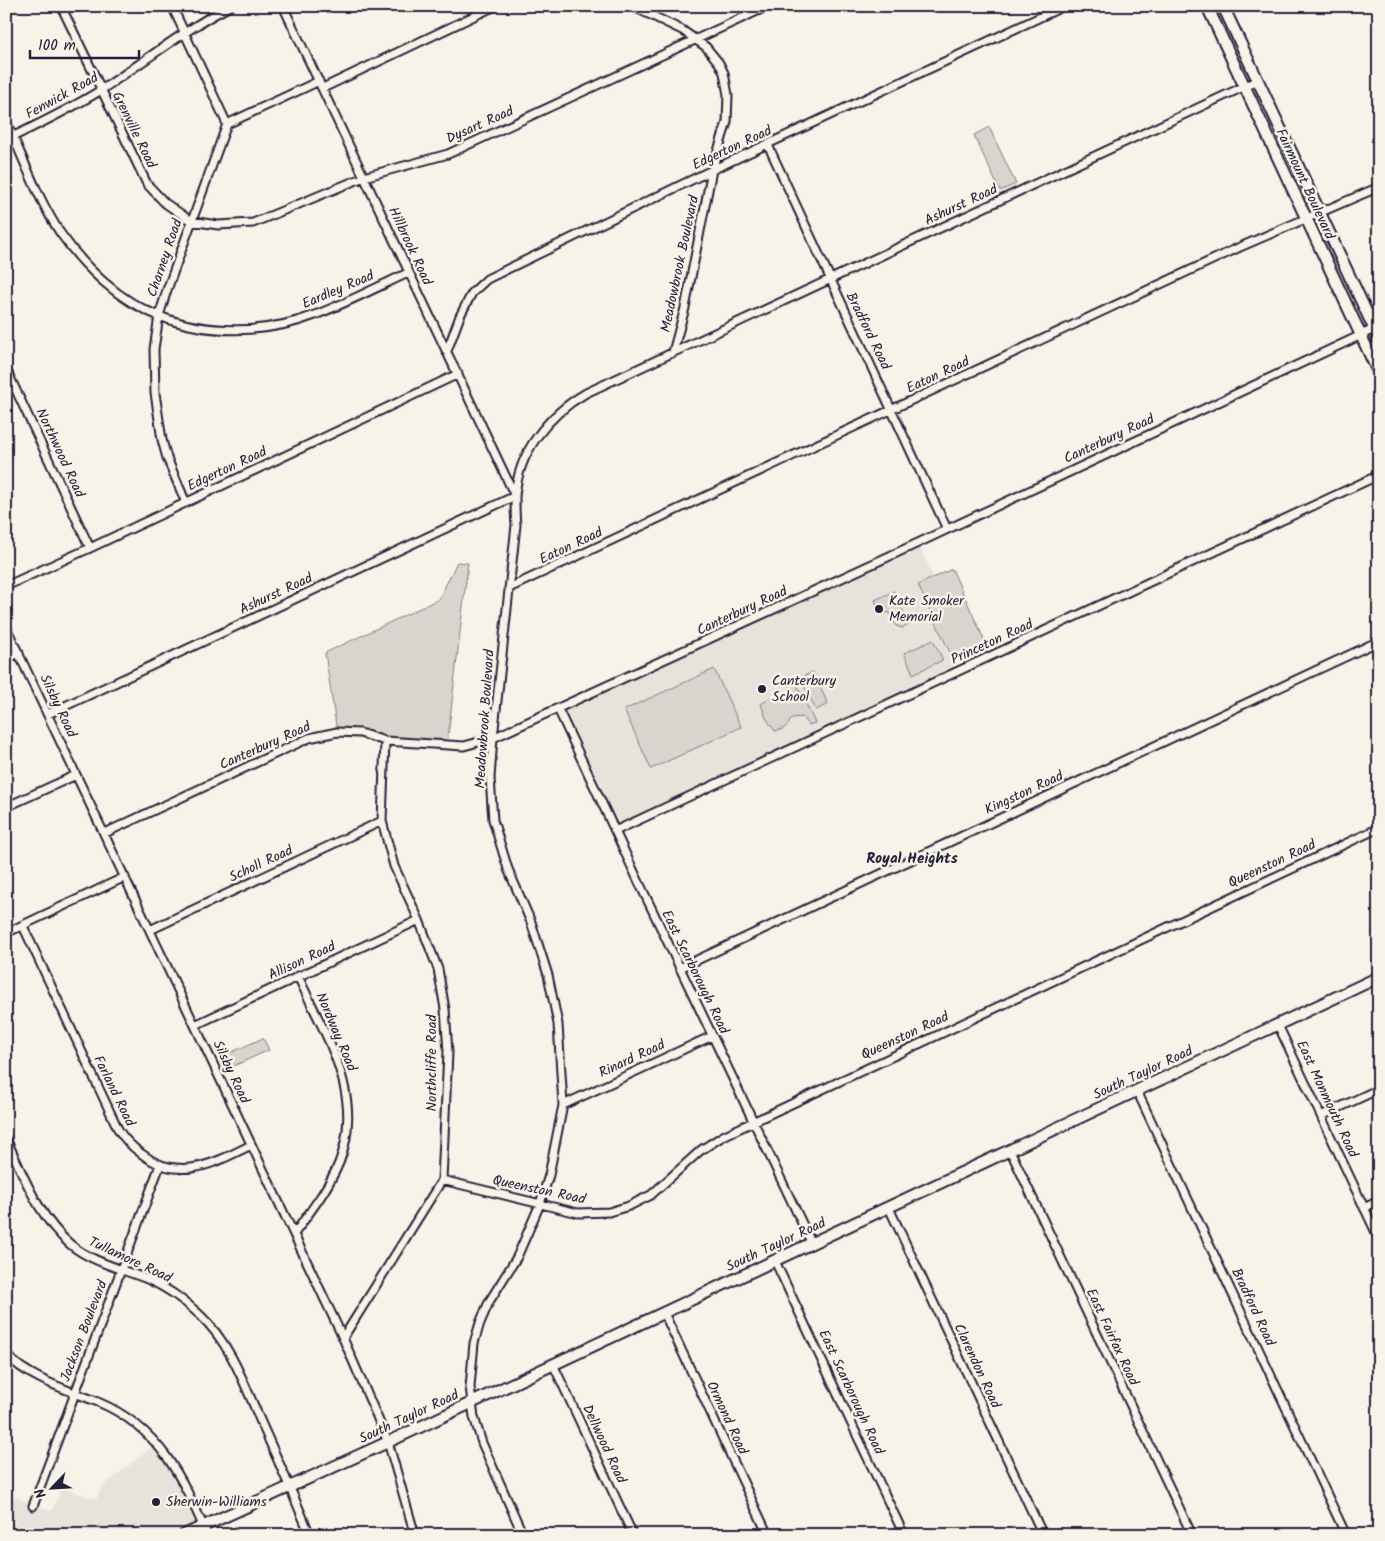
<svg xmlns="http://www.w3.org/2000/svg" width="1385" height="1541" font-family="Kalam,sans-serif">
<rect width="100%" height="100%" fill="#f7f3e8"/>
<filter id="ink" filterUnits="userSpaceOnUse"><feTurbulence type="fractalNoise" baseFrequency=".02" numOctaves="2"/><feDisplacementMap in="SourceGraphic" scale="10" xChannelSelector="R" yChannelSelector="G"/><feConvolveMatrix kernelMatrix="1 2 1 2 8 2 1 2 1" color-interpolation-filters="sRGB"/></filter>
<g filter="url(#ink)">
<path fill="#e7e3db" d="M 918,543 L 934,578 L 918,585 L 958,672 L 615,831 L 558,709 Z
M 153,1446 L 171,1469 L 202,1535 L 6,1535 L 6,1494 L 52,1511 L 61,1487 L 96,1499 L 102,1487 Z"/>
<path fill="#d8d5cf" stroke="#7d7c85" d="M 989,127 L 1016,184 L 1000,191 L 974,135 Z
M 457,562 L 468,563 L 447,745 L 337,732 L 325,653 L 439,599 Z
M 952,569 L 987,646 L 954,661 L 918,585 Z
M 894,591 L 909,625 L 902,628 L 896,626 L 890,613 L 880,612 L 875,600 Z
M 933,640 L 943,660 L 913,674 L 904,653 Z
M 714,669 L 741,727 L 651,769 L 624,710 Z
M 813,672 L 828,704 L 816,710 L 800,678 Z
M 795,680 L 815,723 L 808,725 L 802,717 L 792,718 C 788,726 784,730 775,731 L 766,718 L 761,704 L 771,697 L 782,698 L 791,690 L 789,683 Z
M 263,1038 L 269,1050 L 227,1069 L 221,1057 Z"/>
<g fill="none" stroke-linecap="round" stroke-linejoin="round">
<defs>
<path id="minor" d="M 61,6 L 147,184 L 165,203 L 191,221 L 218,225 L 253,223 L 364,177 L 448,154 L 768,6
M 172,6 L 227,124
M 283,6 L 515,496
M 632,6 L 682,30 L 706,47 L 719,63 L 724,73 L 728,95 L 727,122 L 712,170 L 685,308 L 673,352
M 323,88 L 495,6
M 6,121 C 23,157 39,202 61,234 C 85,268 119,301 159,316 C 208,335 266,334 315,315 C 347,303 377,287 408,273
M 6,140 C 39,124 71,109 101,90 C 144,62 184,30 230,6
M 768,145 L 947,529
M 447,351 L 460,316 L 472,293 L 487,279 L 712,170 L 1064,6
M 6,369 L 90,548
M 186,503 L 167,458 L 162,440 L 155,393 L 154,349 L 159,316 L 167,290 L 227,124 L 319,81
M 6,586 L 90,548 L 458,374
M 509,588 L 1240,247 L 1379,187
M 6,627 L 343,1338 L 388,1442 L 415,1535
M 6,659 L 19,653
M 558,709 L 636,876 L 812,1244
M 48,714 L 515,496
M 6,807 L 76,775
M 615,831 L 1379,475
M 105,833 L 309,738 L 337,732 L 360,733 L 385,741 L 464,746 L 493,738 L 918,543 L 1374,329
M 23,926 L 118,1129 C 124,1139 132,1147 142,1154 C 179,1183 215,1163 251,1145
M 150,930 L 382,821
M 6,933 L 125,877
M 680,968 L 1379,641
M 195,1025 L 419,920
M 1278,1025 L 1379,1239
M 1137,1091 L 1346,1535
M 563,1105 L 712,1036
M 1321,1116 L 1379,1089
M 6,1139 C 24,1176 38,1217 71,1245 C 92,1262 122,1269 147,1279 C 166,1287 185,1301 200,1315 C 230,1343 244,1383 260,1420 C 277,1458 294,1496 310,1535
M 1010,1150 L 1192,1535
M 442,1180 L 578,1213 L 609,1212 L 629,1206 L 651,1195 L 701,1150 L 723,1136 L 1379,828
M 889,1208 L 1043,1535
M 1364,1208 L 1379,1201
M 294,1234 C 310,1212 328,1189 339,1163 C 366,1095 325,1036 298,976
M 775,1261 L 904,1535
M 664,1313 L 768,1535
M 343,1338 L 442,1180 L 448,1052 L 445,1009 L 438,969 L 419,920 L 394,866 L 382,821 L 385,741
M 6,1355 C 32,1380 66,1389 98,1402 C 160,1428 182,1477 207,1535
M 553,1364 L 633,1535
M 33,1506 L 160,1165
M 523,1535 L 482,1443 L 474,1417 L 470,1387 L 474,1343 L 480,1323 L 489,1302 L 517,1257 L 540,1204 L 549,1175 L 563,1105 L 558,1024 L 548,975 L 531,922 L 508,869 L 493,820 L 490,778 L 493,738 L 516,525 C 515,516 515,506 515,497 C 518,452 548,415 586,393 L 1258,80"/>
<path id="secondary" d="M 1207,6 L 1379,374
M 1223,6 L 1379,339
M 184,1535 L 388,1442 L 1379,977"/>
</defs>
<use href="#minor" stroke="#22223b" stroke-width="11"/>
<use href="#secondary" stroke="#22223b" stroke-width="14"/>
<use href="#minor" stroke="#f7f3e8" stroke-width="7"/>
<use href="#secondary" stroke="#f7f3e8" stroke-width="10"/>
</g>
</g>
<g fill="#22223b" stroke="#f7f3e8" stroke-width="2">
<circle cx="879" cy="609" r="5"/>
<circle cx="762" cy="689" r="5"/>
<circle cx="156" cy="1502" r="5"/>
</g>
<g text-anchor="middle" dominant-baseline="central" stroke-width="5" stroke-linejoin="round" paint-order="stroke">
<g font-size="14" fill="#22223b" stroke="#f7f3e8">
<text transform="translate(62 96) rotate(-29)">Fenwick Road</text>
<text transform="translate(480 125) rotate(-24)">Dysart Road</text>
<text transform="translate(134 130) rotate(64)">Grenville Road</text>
<text transform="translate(732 148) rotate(-25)">Edgerton Road</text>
<text transform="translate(1305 184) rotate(65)">Fairmount Boulevard</text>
<text transform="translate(961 205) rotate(-25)">Ashurst Road</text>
<text transform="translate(410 246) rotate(65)">Hillbrook Road</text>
<text transform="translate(165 258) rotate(-71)">Charney Road</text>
<text transform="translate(680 264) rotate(-78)">Meadowbrook Boulevard</text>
<text transform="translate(338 290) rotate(-23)">Eardley Road</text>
<text transform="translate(868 331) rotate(64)">Bradford Road</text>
<text transform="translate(938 375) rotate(-25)">Eaton Road</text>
<text transform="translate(1109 439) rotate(-25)">Canterbury Road</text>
<text transform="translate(60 453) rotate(65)">Northwood Road</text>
<text transform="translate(227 469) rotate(-25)">Edgerton Road</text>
<text transform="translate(571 546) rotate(-25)">Eaton Road</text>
<text transform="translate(276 594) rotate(-25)">Ashurst Road</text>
<text transform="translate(742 611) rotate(-25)">Canterbury Road</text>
<text transform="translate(992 642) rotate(-25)">Princeton Road</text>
<text transform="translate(58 706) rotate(65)">Silsby Road</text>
<text transform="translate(485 719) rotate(-86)">Meadowbrook Boulevard</text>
<text transform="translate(265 746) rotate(-24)">Canterbury Road</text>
<text transform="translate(1024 793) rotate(-25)">Kingston Road</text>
<text transform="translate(261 864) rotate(-25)">Scholl Road</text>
<text transform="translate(1272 864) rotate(-25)">Queenston Road</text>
<text transform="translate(302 961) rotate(-25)">Allison Road</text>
<text transform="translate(695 972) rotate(64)">East Scarborough Road</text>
<text transform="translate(336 1032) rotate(67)">Nordway Road</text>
<text transform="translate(905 1036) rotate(-25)">Queenston Road</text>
<text transform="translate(632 1059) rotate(-25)">Rinard Road</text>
<text transform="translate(432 1063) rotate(-90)">Northcliffe Road</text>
<text transform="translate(231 1072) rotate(65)">Silsby Road</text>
<text transform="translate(1143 1073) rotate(-25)">South Taylor Road</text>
<text transform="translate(114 1091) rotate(64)">Farland Road</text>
<text transform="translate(1327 1099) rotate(65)">East Monmouth Road</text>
<text transform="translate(539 1190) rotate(12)">Queenston Road</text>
<text transform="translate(776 1245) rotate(-25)">South Taylor Road</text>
<text transform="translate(130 1260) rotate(25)">Tullamore Road</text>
<text transform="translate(1253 1307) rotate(65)">Bradford Road</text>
<text transform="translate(84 1331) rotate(-69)">Jackson Boulevard</text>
<text transform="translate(1112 1337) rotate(65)">East Fairfax Road</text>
<text transform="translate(977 1366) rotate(65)">Clarendon Road</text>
<text transform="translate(851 1392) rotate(65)">East Scarborough Road</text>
<text transform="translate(409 1417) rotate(-25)">South Taylor Road</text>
<text transform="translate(727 1418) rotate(65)">Ormond Road</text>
<text transform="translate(604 1444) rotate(65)">Dellwood Road</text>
</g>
<g font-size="14" fill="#22223b" stroke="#f7f3e8" text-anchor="start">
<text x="889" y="601">Kate Smoker<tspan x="889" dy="16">Memorial</tspan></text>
<text x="772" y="681">Canterbury<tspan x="772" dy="16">School</tspan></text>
<text x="166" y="1502">Sherwin-Williams</text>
</g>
<g font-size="15" font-weight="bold" fill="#22223b" stroke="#f7f3e8">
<text x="912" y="859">Royal Heights</text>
</g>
</g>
<rect width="1385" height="1541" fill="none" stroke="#f7f3e8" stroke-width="25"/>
<rect x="12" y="12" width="1360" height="1516" fill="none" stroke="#22223b" stroke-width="2" filter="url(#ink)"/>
<g transform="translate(52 1488) rotate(245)" stroke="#f7f3e8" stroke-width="4" paint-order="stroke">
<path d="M0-4L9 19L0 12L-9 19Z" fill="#22223b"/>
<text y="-8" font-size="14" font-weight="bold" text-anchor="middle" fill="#22223b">N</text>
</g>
<path d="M30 50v8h109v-8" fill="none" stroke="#22223b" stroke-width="2.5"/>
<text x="38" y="50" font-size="15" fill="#22223b" stroke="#f7f3e8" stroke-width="4" paint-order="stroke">100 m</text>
</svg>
